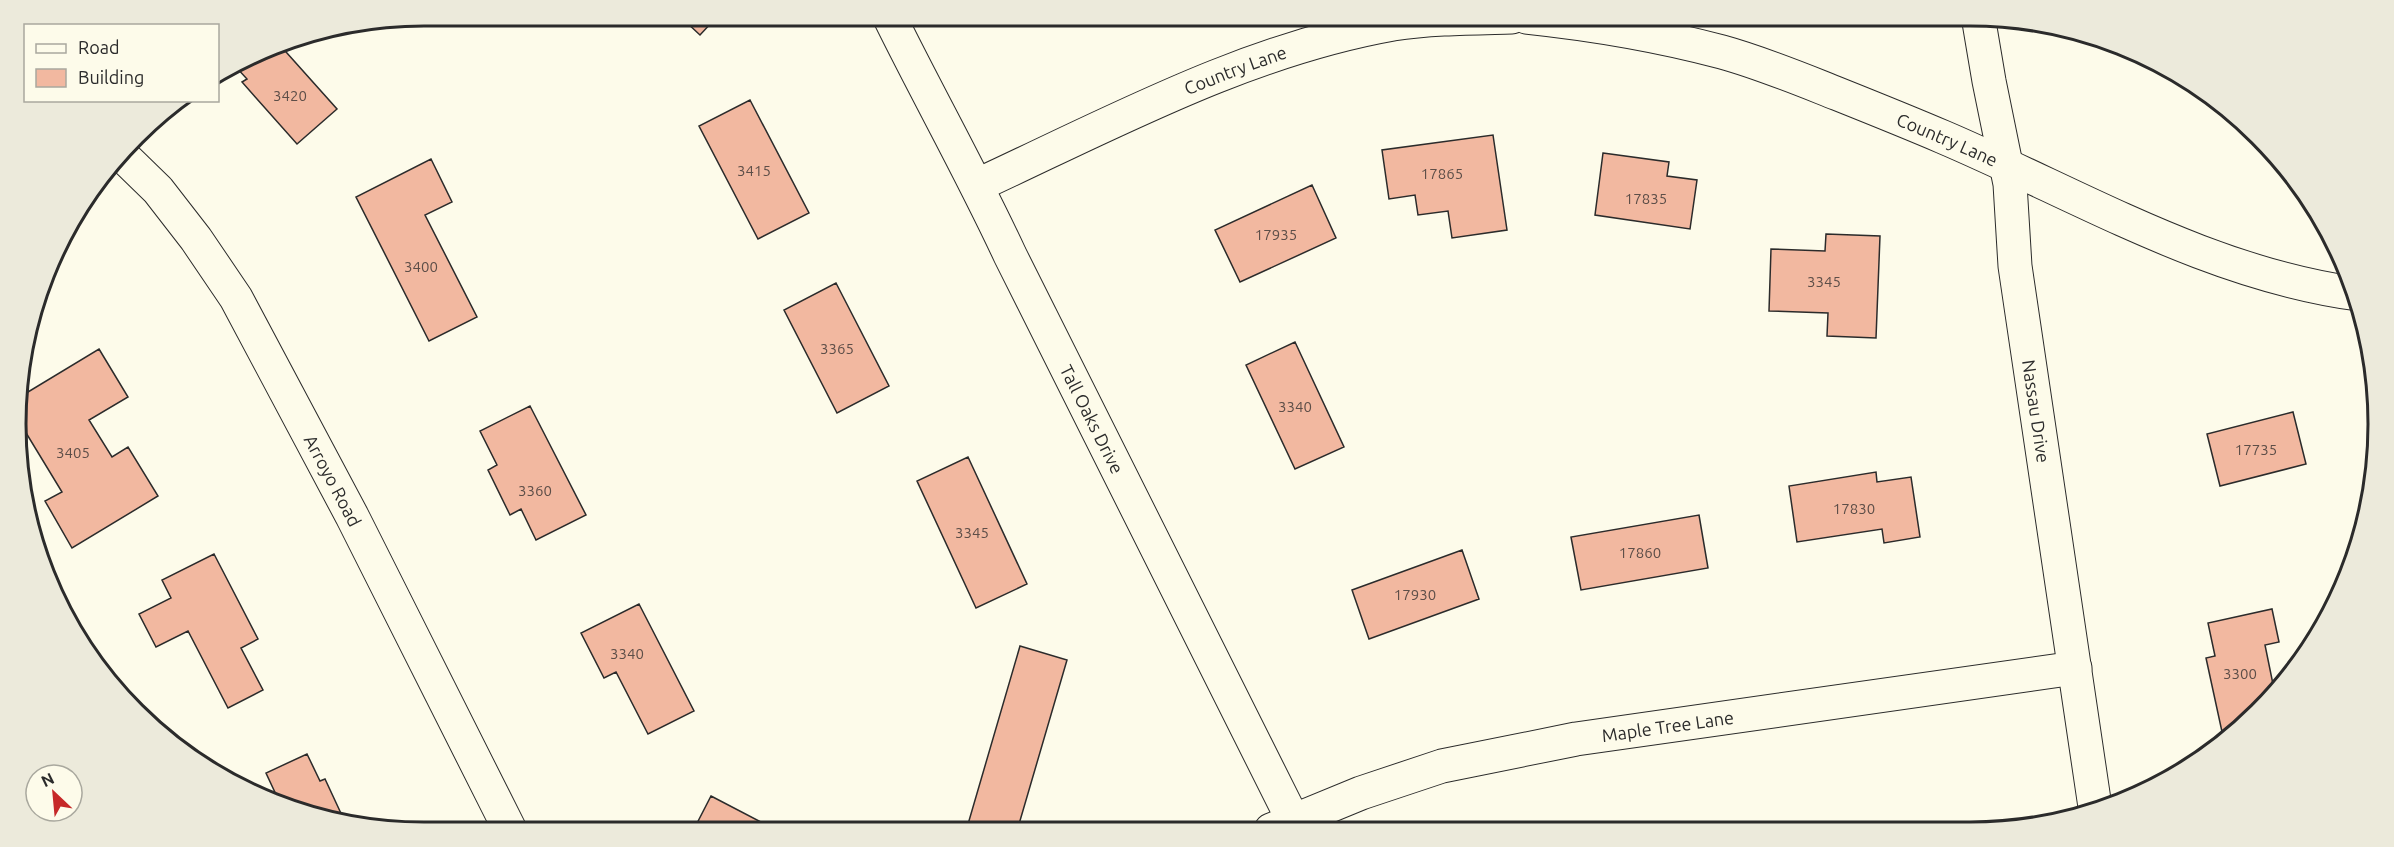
<svg xmlns="http://www.w3.org/2000/svg" width="2394" height="847" font-family="Ubuntu,sans-serif">
<rect width="100%" height="100%" fill="#fdfbea"/>
<path fill="#f2b8a0" stroke="#2b2b2b" stroke-width="1.5" d="M 685,21 L 713,21 L 700,35 Z
M 278,43 L 337,109 L 297,144 L 242,82 L 247,79 L 235,66 L 267,46 Z
M 750,100 L 809,213 L 758,239 L 699,126 Z
M 1493,135 L 1507,230 L 1452,238 L 1448,211 L 1418,215 L 1415,195 L 1389,199 L 1382,150 Z
M 1603,153 L 1669,162 L 1667,176 L 1697,180 L 1690,229 L 1595,215 Z
M 431,159 L 452,202 L 425,215 L 477,317 L 429,341 L 356,197 Z
M 1312,185 L 1336,238 L 1240,282 L 1215,230 Z
M 1826,234 L 1880,236 L 1876,338 L 1827,336 L 1828,313 L 1769,311 L 1771,249 L 1825,251 Z
M 836,283 L 889,386 L 837,413 L 784,310 Z
M 1295,342 L 1344,447 L 1295,469 L 1246,365 Z
M 99,349 L 128,397 L 89,420 L 112,457 L 128,447 L 158,496 L 72,548 L 45,501 L 62,492 L 17,418 L 18,398 Z
M 530,406 L 586,515 L 536,540 L 521,509 L 510,515 L 488,470 L 497,465 L 480,431 Z
M 2293,412 L 2306,464 L 2220,486 L 2207,434 Z
M 968,457 L 1027,584 L 976,608 L 917,481 Z
M 1876,472 L 1877,482 L 1911,477 L 1920,537 L 1884,543 L 1882,529 L 1797,542 L 1789,486 Z
M 1699,515 L 1708,568 L 1581,590 L 1571,537 Z
M 1462,550 L 1479,599 L 1369,639 L 1352,590 Z
M 214,554 L 258,639 L 241,648 L 263,690 L 228,708 L 188,631 L 156,647 L 139,614 L 171,598 L 162,580 Z
M 639,604 L 694,711 L 648,734 L 616,672 L 604,678 L 581,633 Z
M 2272,609 L 2279,642 L 2265,645 L 2274,689 L 2240,730 L 2224,741 L 2206,658 L 2215,656 L 2208,623 Z
M 1020,646 L 1067,660 L 1017,831 L 966,831 Z
M 307,754 L 320,781 L 325,779 L 345,822 L 318,818 L 279,801 L 266,773 Z
M 711,796 L 778,831 L 693,831 Z"/>
<g fill="none" stroke-linecap="round" stroke-linejoin="round">
<defs>
<g id="street">
<path id="s1" d="M 1978,16 L 1989,81 L 2010,184 L 2015,266 L 2095,807"/>
<path id="s2" d="M 1526,17 C 1592,24 1658,35 1722,52 C 1762,63 1800,79 1838,94 C 1873,108 1908,122 1943,137 C 2079,195 2209,274 2358,294"/>
<path id="s3" d="M 891,20 C 930,99 973,175 1010,255 L 1293,820"/>
<path id="s4" d="M 120,153 L 158,190 L 196,239 L 236,298 L 352,516 L 511,832"/>
<path id="s5" d="M 978,185 C 1112,123 1246,50 1393,24 C 1432,18 1473,18 1512,17"/>
<path id="s6" d="M 1271,830 L 1361,793 L 1442,766 L 1576,739 L 2075,668"/>
</g>
</defs>
<use href="#street" stroke="#2b2b2b" stroke-width="35"/>
<use href="#street" stroke="#fdfbea" stroke-width="33"/>
</g>
<g text-anchor="middle" dominant-baseline="central" stroke-width="4.5" stroke-linejoin="round" paint-order="stroke">
<g font-size="15" fill="#5d4e48">
<text x="290" y="95">3420</text>
<text x="754" y="170">3415</text>
<text x="1442" y="173">17865</text>
<text x="1646" y="198">17835</text>
<text x="1276" y="234">17935</text>
<text x="421" y="266">3400</text>
<text x="1824" y="281">3345</text>
<text x="837" y="348">3365</text>
<text x="1295" y="406">3340</text>
<text x="2256" y="449">17735</text>
<text x="73" y="452">3405</text>
<text x="535" y="490">3360</text>
<text x="1854" y="508">17830</text>
<text x="972" y="532">3345</text>
<text x="1640" y="552">17860</text>
<text x="1415" y="594">17930</text>
<text x="627" y="653">3340</text>
<text x="2240" y="673">3300</text>
</g>
<g font-size="18" fill="#2b2b2b" stroke="#fdfbea">
<text stroke="none"><textPath href="#s5" startOffset="282">Country Lane</textPath></text>
<text stroke="none"><textPath href="#s2" startOffset="441">Country Lane</textPath></text>
<text stroke="none"><textPath href="#s1" startOffset="400">Nassau Drive</textPath></text>
<text stroke="none"><textPath href="#s3" startOffset="447">Tall Oaks Drive</textPath></text>
<text stroke="none"><textPath href="#s4" startOffset="393">Arroyo Road</textPath></text>
<text stroke="none"><textPath href="#s6" startOffset="412">Maple Tree Lane</textPath></text>
</g>
</g>
<path d="M0 0H2394V847H0ZM424 26H1970A398 398 0 0 1 2368 424V424A398 398 0 0 1 1970 822H424A398 398 0 0 1 26 424V424A398 398 0 0 1 424 26Z" fill="#eceadb" fill-rule="evenodd"/>
<path fill="none" stroke="#2b2b2b" stroke-width="3" d="M424 26H1970A398 398 0 0 1 2368 424V424A398 398 0 0 1 1970 822H424A398 398 0 0 1 26 424V424A398 398 0 0 1 424 26Z"/>
<rect x="24" y="24" width="195" height="78" fill="#fdfbea" stroke="#a9a89e" stroke-width="1.5"/>
<rect x="36" y="44" width="30" height="9" fill="#fdfbea" stroke="#a9a89e" stroke-width="1.5"/>
<text x="78" y="54" font-size="18" fill="#2b2b2b">Road</text>
<rect x="36" y="69" width="30" height="18" fill="#f2b8a0" stroke="#a9a89e" stroke-width="1.5"/>
<text x="78" y="84" font-size="18" fill="#2b2b2b">Building</text>
<g transform="translate(54 793) rotate(334)"><circle r="28" fill="#fdfbea" stroke="#a9a89e" stroke-width="1.5"/>
<path d="M0-4.5L10 22L0 15L-10 22Z" fill="#c62828"/>
<text y="-9" font-size="16" font-weight="bold" text-anchor="middle" fill="#2b2b2b">N</text>
</g>
</svg>
